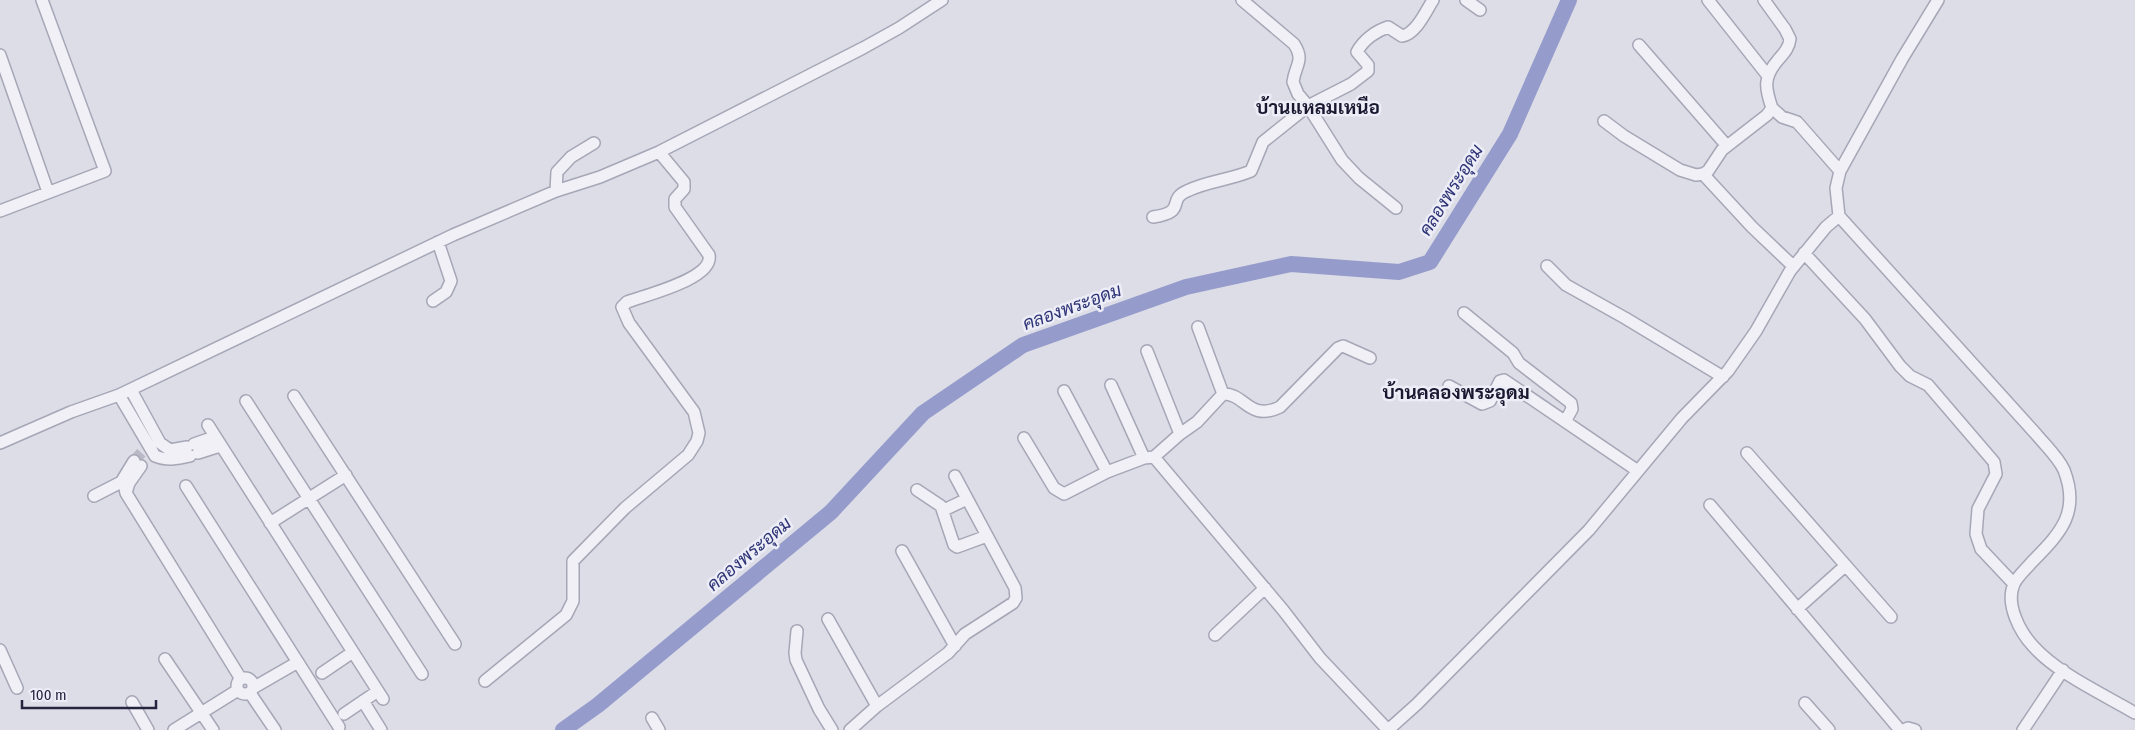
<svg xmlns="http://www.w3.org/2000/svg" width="2135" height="730" font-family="'Fira Sans Condensed',Sarabun,sans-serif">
<rect width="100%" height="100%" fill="#dddde8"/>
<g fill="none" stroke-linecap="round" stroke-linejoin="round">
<path stroke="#959ccb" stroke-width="16" d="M 563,730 L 598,705 L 831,512 L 923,413 L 1023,345 L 1186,287 L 1291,264 L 1399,272 L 1430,262 L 1510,134 L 1569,0"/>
<path stroke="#b8b8c6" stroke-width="11" stroke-dasharray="11 5.5" stroke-linecap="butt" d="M 134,461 L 142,452"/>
<defs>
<path id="minor" d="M 1242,0 L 1294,44 C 1305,61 1295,65 1293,82 L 1298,94 L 1308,106 L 1342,160 L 1359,178 L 1396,208
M 1466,0 L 1480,10
M 1708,0 L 1768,76
M 1764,0 L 1785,29 L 1790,39 C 1789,48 1784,53 1778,60 C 1763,77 1765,88 1772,108
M 1938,0 L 1902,59 L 1840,171 L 1836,188 L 1839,216 L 2036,434 C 2045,445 2058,457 2064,470 C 2081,514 2059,534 2031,563 C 2026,569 2017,577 2014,584 C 2005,604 2020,632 2033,646 C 2058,674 2103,694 2135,713
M 1639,45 L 1727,146
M 0,55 L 48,192
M 1604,121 L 1624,136 L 1680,170 L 1696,175 L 1703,174 L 1708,171 L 1722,150 L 1767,115 L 1772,108 L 1782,117 L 1797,122 L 1840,171
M 1703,174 L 1752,227 L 1793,266
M 556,191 L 557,172 L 571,157 L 594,143
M 0,211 L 105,171 L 42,0
M 1153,217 C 1188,212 1166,200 1187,191 C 1207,181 1230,180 1251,171 L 1263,142 L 1308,106 L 1351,84 L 1368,71 L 1368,65 L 1357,52 C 1363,40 1376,31 1388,27 L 1402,36 C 1416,34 1426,11 1433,0
M 1804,253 L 1865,319 L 1900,366 L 1910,376 L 1928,385 L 1994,462 L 1996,474 L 1978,509 L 1976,534 L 1981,549 L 2014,584
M 1547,266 L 1566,285 L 1625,318 L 1723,377
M 433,301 L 446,292 L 451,281 L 438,242
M 1464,313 L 1513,353 L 1519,363 L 1571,403 L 1572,409 L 1566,420
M 1198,327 L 1223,394
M 1147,351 L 1180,434
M 1111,385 L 1144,458
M 1449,386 L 1482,404 L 1490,401 L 1500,381 L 1504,380 L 1638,471
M 131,390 L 160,443 L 170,450 L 187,447
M 1064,391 L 1107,472
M 119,395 L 155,456 C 167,461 177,459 190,456
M 294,396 L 455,644
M 246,401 L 422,674
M 208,425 L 383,699
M 1024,438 L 1054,488 L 1064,494 L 1107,472 L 1144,458 L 1154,457 L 1180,434 L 1197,422 L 1223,394 C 1245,393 1249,422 1280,407 L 1338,348 L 1343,346 L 1370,358
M 0,443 L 71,412 L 119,395 L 453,235 L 556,191 L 600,177 L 659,152 L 863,48 L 899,28 L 942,0
M 194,444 L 214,437
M 198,453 L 220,446
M 1747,453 L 1891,617
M 1154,457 L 1283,610 L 1320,658 L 1388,730 L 1417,704 L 1589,530 L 1682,418 L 1728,371 L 1756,331 L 1790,271 L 1826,227 L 1839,216
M 134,461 L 123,479 L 126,493 L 129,483 L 141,466
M 186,486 L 339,727
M 917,490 L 941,506 L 954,545 L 957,547 L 987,536
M 126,493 L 241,679
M 94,496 L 129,478
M 1710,505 L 1900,730
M 944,510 L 967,499
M 270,523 L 346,475
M 902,551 L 955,646
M 1797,609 L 1845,566
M 828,619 L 877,706
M 797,631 L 795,653 L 796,660 L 819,709 L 832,730
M 1215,635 L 1265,588
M 0,650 L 17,688
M 165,659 L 213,730
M 322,673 L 353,652
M237 686a8 8 0 1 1 16 0a8 8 0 1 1-16 0Z
M 485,681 L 566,615 L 573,601 L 573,561 L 625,508 L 688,455 L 697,441 L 699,433 L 694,412 L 629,323 L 622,307 L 627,302 C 645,295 714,279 709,255 L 675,207 L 675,199 L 684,189 L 684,182 L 659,152
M 253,688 L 298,662
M 250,693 L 275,730
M 363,701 L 381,730
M 132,702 L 148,730
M 1805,703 L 1829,730
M 344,714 L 378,691
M 652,718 L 659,730
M 174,730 L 238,690
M 850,730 L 877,706 L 948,653 L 965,634 L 1013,603 L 1016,598 L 1015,588 L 955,476
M 1904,730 L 1908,728 L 1915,730
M 2023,730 L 2063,670"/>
</defs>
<use href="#minor" stroke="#a6a6b6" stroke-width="14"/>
<use href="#minor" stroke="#f0f0f6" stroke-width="11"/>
</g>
<g text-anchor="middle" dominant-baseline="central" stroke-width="5" stroke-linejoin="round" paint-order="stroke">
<g font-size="18" font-style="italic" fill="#2d3376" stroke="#ecedf6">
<text transform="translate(1451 190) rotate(-58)">คลองพระอุดม</text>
<text transform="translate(1072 307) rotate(-20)">คลองพระอุดม</text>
<text transform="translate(749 554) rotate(-40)">คลองพระอุดม</text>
</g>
<g font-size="19" font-weight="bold" fill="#181830" stroke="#ecedf6">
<text x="1318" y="107">บ้านแหลมเหนือ</text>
<text x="1456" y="392">บ้านคลองพระอุดม</text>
</g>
</g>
<path d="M22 700v8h134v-8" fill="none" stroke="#252540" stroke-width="2.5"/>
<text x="30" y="700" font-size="15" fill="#252540" stroke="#ecedf6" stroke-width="4" paint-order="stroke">100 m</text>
</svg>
